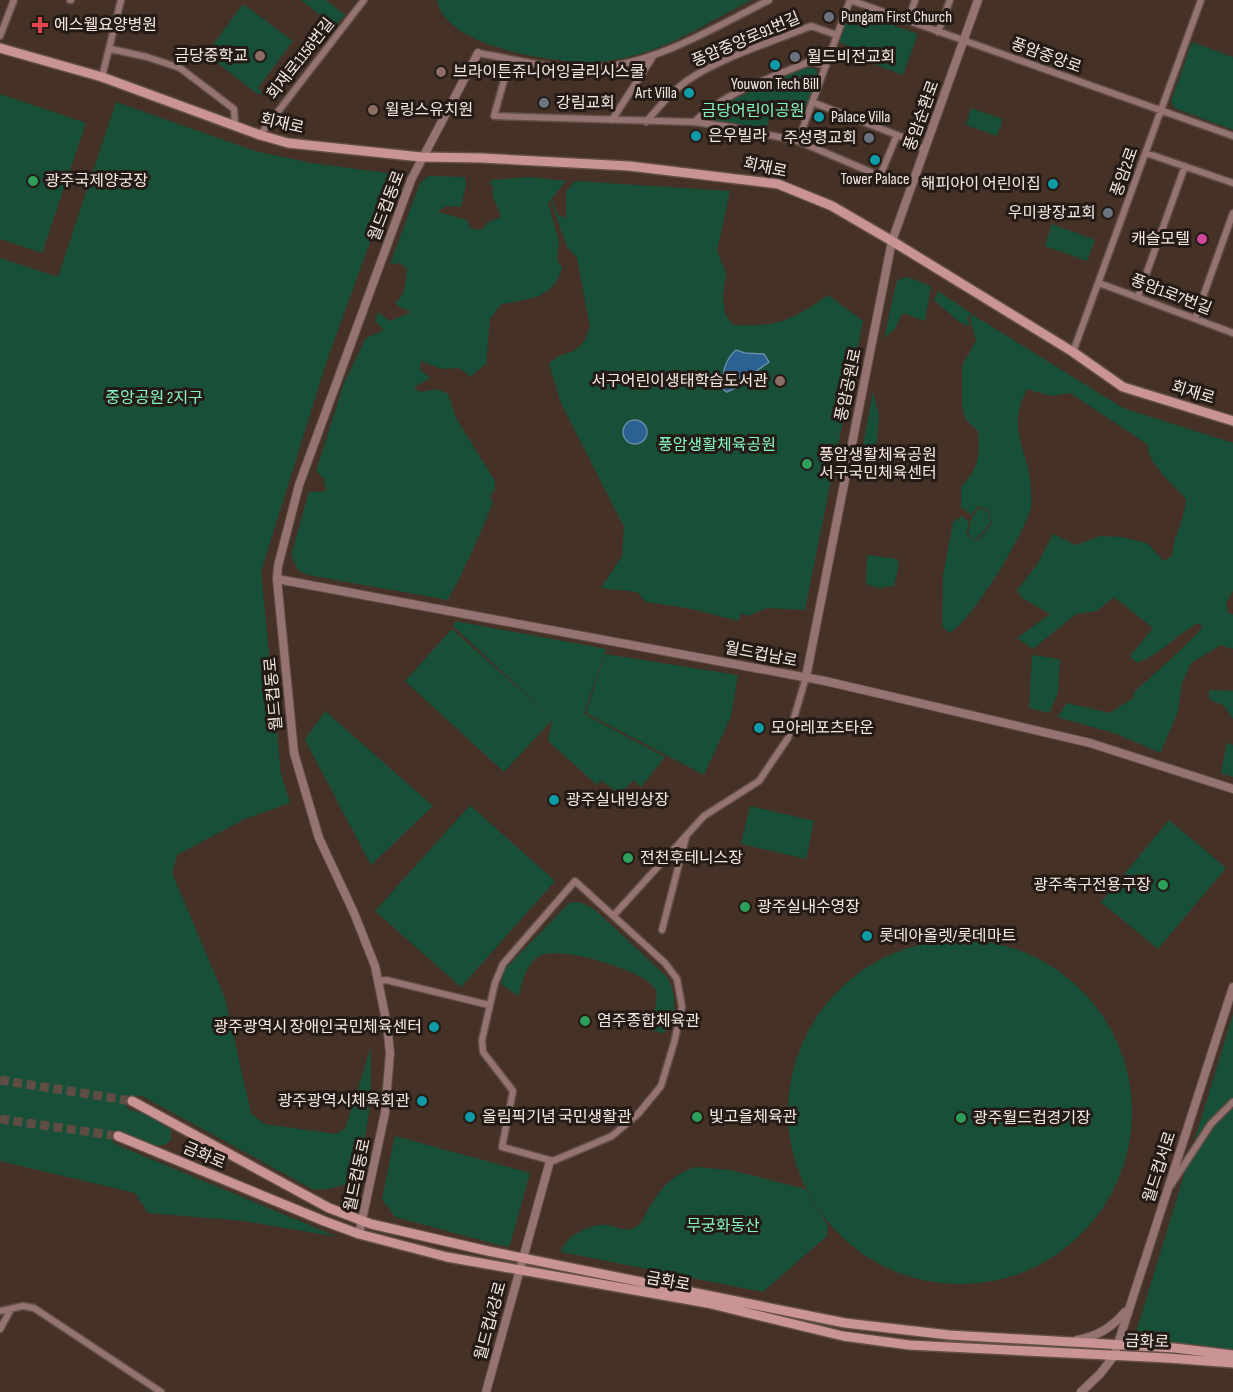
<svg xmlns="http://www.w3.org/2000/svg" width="1233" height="1392" font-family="'Sofia Sans Condensed','Noto Sans KR',sans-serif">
<rect width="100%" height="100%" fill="#453126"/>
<path fill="#184f39" d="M 301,0 L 326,0 L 345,15 L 335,27 Z
M 437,0 L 752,0 C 719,16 683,40 649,51 C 633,56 611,62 595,62 C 556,63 445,48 437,0 Z
M 243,4 L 293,41 L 258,88 L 262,92 L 259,95 L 199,49 L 201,45 L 209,50 Z
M 854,11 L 918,34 L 903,75 L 845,53 L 847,46 L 839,42 L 850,12 Z
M 1192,42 L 1233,57 L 1233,130 L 1174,108 L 1171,101 Z
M 807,67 L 816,69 L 818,74 L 806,107 L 779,99 L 773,102 L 766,131 L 719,122 L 712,116 C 718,102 789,75 807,67 Z
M 0,94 L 86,123 L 42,253 L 0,239 Z
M 116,102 L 255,151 L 311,163 L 395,174 L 327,360 L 261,572 L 281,774 L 290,803 L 245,819 L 177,855 L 172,873 L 225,998 L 251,1113 L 264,1124 L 336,1134 L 345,1129 L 371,1047 L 371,1099 L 360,1172 C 351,1185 327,1192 312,1189 L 142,1096 L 129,1097 L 125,1103 L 128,1109 L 147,1115 L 171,1130 L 171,1140 C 158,1155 135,1135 119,1133 L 113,1137 L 112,1141 L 117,1145 L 338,1237 L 244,1221 L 148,1213 L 135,1193 L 0,1161 L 0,258 L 58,277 Z
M 971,108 L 1003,119 L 997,136 L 966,125 Z
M 428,176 L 465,177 L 466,184 L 461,207 L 446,206 L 438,212 L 467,220 L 470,228 L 482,230 L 488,222 L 501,217 L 493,197 L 493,187 L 489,183 L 492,180 L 529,177 L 566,181 L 548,203 L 559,241 L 557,259 L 562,268 C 554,298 528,300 501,304 L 490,319 L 486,364 L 470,377 C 457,362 453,372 439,368 C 433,366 427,363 421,361 L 420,370 L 431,378 L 414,387 L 420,392 L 438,389 L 448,394 L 456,418 L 495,481 L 495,489 L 490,497 L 493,502 C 480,536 465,568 448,600 L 308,575 L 298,570 L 291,555 L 309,492 L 326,491 L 324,479 L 316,471 L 344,383 L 366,338 L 384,330 L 375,321 L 378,312 L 390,321 L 411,312 L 397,306 L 396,302 C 406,295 405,281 407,269 L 400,263 L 390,264 L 420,183 Z
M 575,181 L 730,191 L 717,251 L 726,273 L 723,296 L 725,314 L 733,325 C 777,327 792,321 828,295 L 863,321 L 805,610 L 768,608 L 747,616 L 741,613 L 738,621 L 692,609 L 646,602 L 637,592 L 601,588 L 622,556 L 624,527 L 561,403 L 549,364 C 562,348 580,360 590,327 L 577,258 L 567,247 L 551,202 L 552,200 L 558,215 L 566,218 L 566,192 Z
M 1052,224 L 1095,240 L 1087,261 L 1045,246 Z
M 907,277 L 931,286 L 925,321 L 903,313 L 894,330 L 884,338 L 897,280 Z
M 938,291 L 972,314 L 967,318 L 970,327 L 959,322 L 934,300 Z
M 973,315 L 1123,408 L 1233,443 L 1233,591 L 1226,603 L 1228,612 L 1233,615 L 1233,649 L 1221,645 L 1191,663 L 1182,683 L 1178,712 L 1160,753 L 1117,734 L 1057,717 L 1067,703 L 1110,713 L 1133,698 L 1135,691 C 1158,671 1182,650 1203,627 L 1198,623 C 1175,636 1162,653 1137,663 L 1130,656 L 1153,628 L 1114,597 L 1097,611 L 1076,614 L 1033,649 L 1017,638 L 1050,614 L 1021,597 L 1017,590 L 1037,565 L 1053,534 L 1076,545 L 1101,536 L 1121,537 L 1147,543 L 1164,561 L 1172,556 C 1173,535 1185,521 1186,499 C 1172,483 1149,466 1147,444 L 1070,393 L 1051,396 L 1027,389 C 1005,432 1029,448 1031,490 C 1031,495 1032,503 1031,508 C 1024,534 972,622 949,633 L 942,626 L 943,576 L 953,522 L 962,516 L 969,522 L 966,533 L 971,540 L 979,540 L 992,522 L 988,510 L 978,506 L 971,515 L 961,507 L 961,487 C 979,467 980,457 978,431 L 966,420 L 962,408 L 962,365 L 976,341 L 970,318 Z
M 873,392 L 879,415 L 876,455 L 860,460 Z
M 979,508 L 987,511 L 991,521 L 978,538 L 972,540 L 968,533 L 972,517 Z
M 867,555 L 897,559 L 899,564 L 894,586 L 877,588 L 866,584 Z
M 455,621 L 606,649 L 584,714 L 665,757 L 641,787 L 633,780 L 620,795 L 601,780 L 597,785 L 548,741 L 552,720 L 504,772 L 405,681 L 452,629 L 553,719 L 453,626 Z
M 605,654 L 738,675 L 731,716 L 704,775 L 586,713 Z
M 1032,655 L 1060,659 L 1058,693 L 1049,713 L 1029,708 Z
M 1209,690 L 1233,691 L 1233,719 L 1224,706 L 1209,699 Z
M 325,711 L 433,806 L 371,865 L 305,740 Z
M 1227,743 L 1233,745 L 1233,777 L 1221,773 Z
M 470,805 L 555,881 L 461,987 L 375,911 Z
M 750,806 L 814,821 L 806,859 L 741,844 Z
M 1169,820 L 1226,868 L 1158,949 L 1101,902 Z
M 580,902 L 594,909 L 666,976 C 677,993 678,1017 664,1033 L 650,1030 C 652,1020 660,998 655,989 C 645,970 558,945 539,956 C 526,964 522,982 519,996 L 501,984 L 504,970 L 569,903 Z
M788 1112a172 172 0 1 1 344 0a172 172 0 1 1-344 0Z
M 1233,1014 L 1233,1351 L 1134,1339 Z
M 395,1136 L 530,1173 L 510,1245 L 507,1247 L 395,1217 L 382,1199 Z
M 696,1167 L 730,1170 L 805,1189 L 828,1226 L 827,1236 L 763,1292 L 561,1252 C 565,1236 591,1223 607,1225 C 617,1227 624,1232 634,1228 C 641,1225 643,1219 646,1213 C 659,1191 670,1175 696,1167 Z"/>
<path fill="#2c6291" stroke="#688aa9" stroke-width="1.5" d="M 736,350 L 745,353 L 764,354 L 769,362 L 752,374 L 738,379 L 735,388 L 727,392 L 723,389 C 721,376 725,359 736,350 Z
M623 432a12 12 0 1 1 24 0a12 12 0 1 1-24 0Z"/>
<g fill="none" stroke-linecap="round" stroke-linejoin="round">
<path stroke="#5f4c42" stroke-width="9" stroke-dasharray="9 4.5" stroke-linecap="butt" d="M 0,1080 L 132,1101
M 0,1119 L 118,1136"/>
<defs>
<path id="minor" d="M 70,0 L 71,0
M 850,0 L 1233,136
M 908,21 L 915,0
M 938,32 L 950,0
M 0,36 L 14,0
M 111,49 L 147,57 L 180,68 L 234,109 L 235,125
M 478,53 C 515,59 553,70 591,68 C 652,66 716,27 769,0
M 510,59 L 494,116 L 694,122 L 731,127 L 798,141 L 880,176 L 897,135
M 102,77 L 121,0
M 812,102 L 915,142 L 924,151
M 612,120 L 652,58
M 646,122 C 659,107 671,92 688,80 C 722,57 772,42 811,26 L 837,35
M 694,122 C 725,92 771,78 811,61 L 826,66
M 260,135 L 364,0
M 798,141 L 850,0
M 1146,153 L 1233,183
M 1099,283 L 1233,333
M 1138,297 L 1185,166
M 1195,319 L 1233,213
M 1073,352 L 1201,0
M 575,881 L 665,963 L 677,979 L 682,1007 L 674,1043 L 661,1086 L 638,1114 L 612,1136 L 553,1161 L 502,1147 L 513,1091 L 483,1052 L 482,1040 L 495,983 L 503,964 Z
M 614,915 L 704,816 L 759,781 L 788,738 L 806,677
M 662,930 L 686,837
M 380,981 L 386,980 L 489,1005
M 1171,1185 L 1211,1124 L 1233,1102
M 0,1311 L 23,1306 L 34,1308 L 161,1392
M 0,1329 L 11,1309"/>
<path id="tertiary" d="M 277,579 L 825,681 L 1090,743 L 1233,789
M 806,677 L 892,241 L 978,0
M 359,1234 L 385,1113 L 390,1053 L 387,1025 L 375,966 L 354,913 L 319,838 L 294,753 L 277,579 L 278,566 L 299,485 L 411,180 L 478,53
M 1077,1340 C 1098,1336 1111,1328 1125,1312
M 486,1392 L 550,1161
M 1081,1392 L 1100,1374 L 1114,1356 L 1233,987"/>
<path id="secondary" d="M 0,48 L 102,77 L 260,135 L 288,143 L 421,157 L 482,158 L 629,166 L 778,184 L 832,206 L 892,241 L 1073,352 L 1123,387 L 1233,421
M 132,1101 L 329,1208 L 371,1224 L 488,1251 L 845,1323 L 949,1335 L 1175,1348 L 1233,1355
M 118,1136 L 324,1221 L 359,1234 L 447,1257 L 707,1303 L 843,1336 L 909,1345 L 1168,1358 L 1233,1363"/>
</defs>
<use href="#minor" stroke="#614e44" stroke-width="9"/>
<use href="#tertiary" stroke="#614e44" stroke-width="10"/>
<use href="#secondary" stroke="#614e44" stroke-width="12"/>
<use href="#minor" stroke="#947372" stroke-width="6"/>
<use href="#tertiary" stroke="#947372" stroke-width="8"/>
<use href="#secondary" stroke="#c99493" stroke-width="9"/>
</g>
<g fill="#6b7280" stroke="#241b16" stroke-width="2">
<circle cx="829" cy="17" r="6"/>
<circle cx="795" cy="57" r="6"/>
<circle cx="544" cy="103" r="6"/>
<circle cx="869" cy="138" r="6"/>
<circle cx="1108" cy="213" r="6"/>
</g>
<path fill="#e0444e" stroke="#241b16" stroke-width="2" d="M37 16h6v6h6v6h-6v6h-6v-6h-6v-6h6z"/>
<g fill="#8d6e63" stroke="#241b16" stroke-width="2">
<circle cx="260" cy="56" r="6"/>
<circle cx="441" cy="72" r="6"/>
<circle cx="373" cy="110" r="6"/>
<circle cx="780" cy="381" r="6"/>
</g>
<g fill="#0f9aa8" stroke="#241b16" stroke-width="2">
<circle cx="775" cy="65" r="6"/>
<circle cx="689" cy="93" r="6"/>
<circle cx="819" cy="117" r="6"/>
<circle cx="696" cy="136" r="6"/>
<circle cx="875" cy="160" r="6"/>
<circle cx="1053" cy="184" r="6"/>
<circle cx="759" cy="728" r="6"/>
<circle cx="554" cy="800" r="6"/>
<circle cx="867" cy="936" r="6"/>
<circle cx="434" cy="1027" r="6"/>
<circle cx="422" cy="1101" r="6"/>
<circle cx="470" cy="1117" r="6"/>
</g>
<g fill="#2e9e5b" stroke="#241b16" stroke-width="2">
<circle cx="33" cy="181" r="6"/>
<circle cx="807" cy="464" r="6"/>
<circle cx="628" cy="858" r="6"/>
<circle cx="1163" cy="885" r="6"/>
<circle cx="745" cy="907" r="6"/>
<circle cx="585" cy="1021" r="6"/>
<circle cx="697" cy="1117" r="6"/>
<circle cx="961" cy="1118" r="6"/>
</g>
<circle fill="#d1479c" stroke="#241b16" stroke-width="2" cx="1202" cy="239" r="6"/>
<g text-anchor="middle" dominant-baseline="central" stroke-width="6" stroke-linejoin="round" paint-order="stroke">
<g font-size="16" fill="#f5e8e1" stroke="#241b16" text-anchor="start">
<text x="841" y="17">Pungam First Church</text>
<text x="54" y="25">에스웰요양병원</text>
<text x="248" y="56" text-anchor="end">금당중학교</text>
<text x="807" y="57">월드비전교회</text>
<text x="453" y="72">브라이튼쥬니어잉글리시스쿨</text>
<text x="775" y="84" text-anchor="middle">Youwon Tech Bill</text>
<text x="677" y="93" text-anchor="end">Art Villa</text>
<text x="556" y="103">강림교회</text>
<text x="385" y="110">윌링스유치원</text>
<text x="831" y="117">Palace Villa</text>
<text x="708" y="136">은우빌라</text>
<text x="857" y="138" text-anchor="end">주성령교회</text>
<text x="875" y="179" text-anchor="middle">Tower Palace</text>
<text x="45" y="181">광주국제양궁장</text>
<text x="1041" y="184" text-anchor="end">해피아이 어린이집</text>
<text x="1096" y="213" text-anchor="end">우미광장교회</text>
<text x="1190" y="239" text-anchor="end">캐슬모텔</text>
<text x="768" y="381" text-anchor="end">서구어린이생태학습도서관</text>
<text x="819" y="455">풍암생활체육공원<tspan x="819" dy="18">서구국민체육센터</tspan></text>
<text x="771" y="728">모아레포츠타운</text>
<text x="566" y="800">광주실내빙상장</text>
<text x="640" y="858">전천후테니스장</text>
<text x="1151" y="885" text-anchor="end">광주축구전용구장</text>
<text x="757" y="907">광주실내수영장</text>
<text x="879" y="936">롯데아올렛/롯데마트</text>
<text x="597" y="1021">염주종합체육관</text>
<text x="422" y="1027" text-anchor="end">광주광역시 장애인국민체육센터</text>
<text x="410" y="1101" text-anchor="end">광주광역시체육회관</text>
<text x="482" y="1117">올림픽기념 국민생활관</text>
<text x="709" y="1117">빛고을체육관</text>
<text x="973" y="1118">광주월드컵경기장</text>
</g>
<g font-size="16" fill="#f5e8e1" stroke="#241b16">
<text transform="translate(746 40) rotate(-23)">풍암중앙로91번길</text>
<text transform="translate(1046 56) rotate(20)">풍암중앙로</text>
<text transform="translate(301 59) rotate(-52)">회재로1156번길</text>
<text transform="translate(922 116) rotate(-70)">풍암순환로</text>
<text transform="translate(282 124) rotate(13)">회재로</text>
<text transform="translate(765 168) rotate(12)">회재로</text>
<text transform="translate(1125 172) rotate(-70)">풍암2로</text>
<text transform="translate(387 206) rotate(-69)">월드컵동로</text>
<text transform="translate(1171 295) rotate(21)">풍암1로7번길</text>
<text transform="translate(849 385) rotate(-78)">풍암공원로</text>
<text transform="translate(1193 393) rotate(17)">회재로</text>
<text transform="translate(761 655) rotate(11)">월드컵남로</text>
<text transform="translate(274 694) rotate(-95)">월드컵동로</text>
<text transform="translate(204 1156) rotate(23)">금화로</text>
<text transform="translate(1160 1167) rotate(-72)">월드컵서로</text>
<text transform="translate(358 1175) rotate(-78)">월드컵동로</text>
<text transform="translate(668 1282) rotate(10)">금화로</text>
<text transform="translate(491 1321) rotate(-75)">월드컵4강로</text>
<text transform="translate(1147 1342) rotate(2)">금화로</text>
</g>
<g font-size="16" fill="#84f4c3" stroke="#241b16">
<text x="753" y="111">금당어린이공원</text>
<text x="154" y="398">중앙공원 2지구</text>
<text x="717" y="445">풍암생활체육공원</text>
<text x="723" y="1226">무궁화동산</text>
</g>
</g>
</svg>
